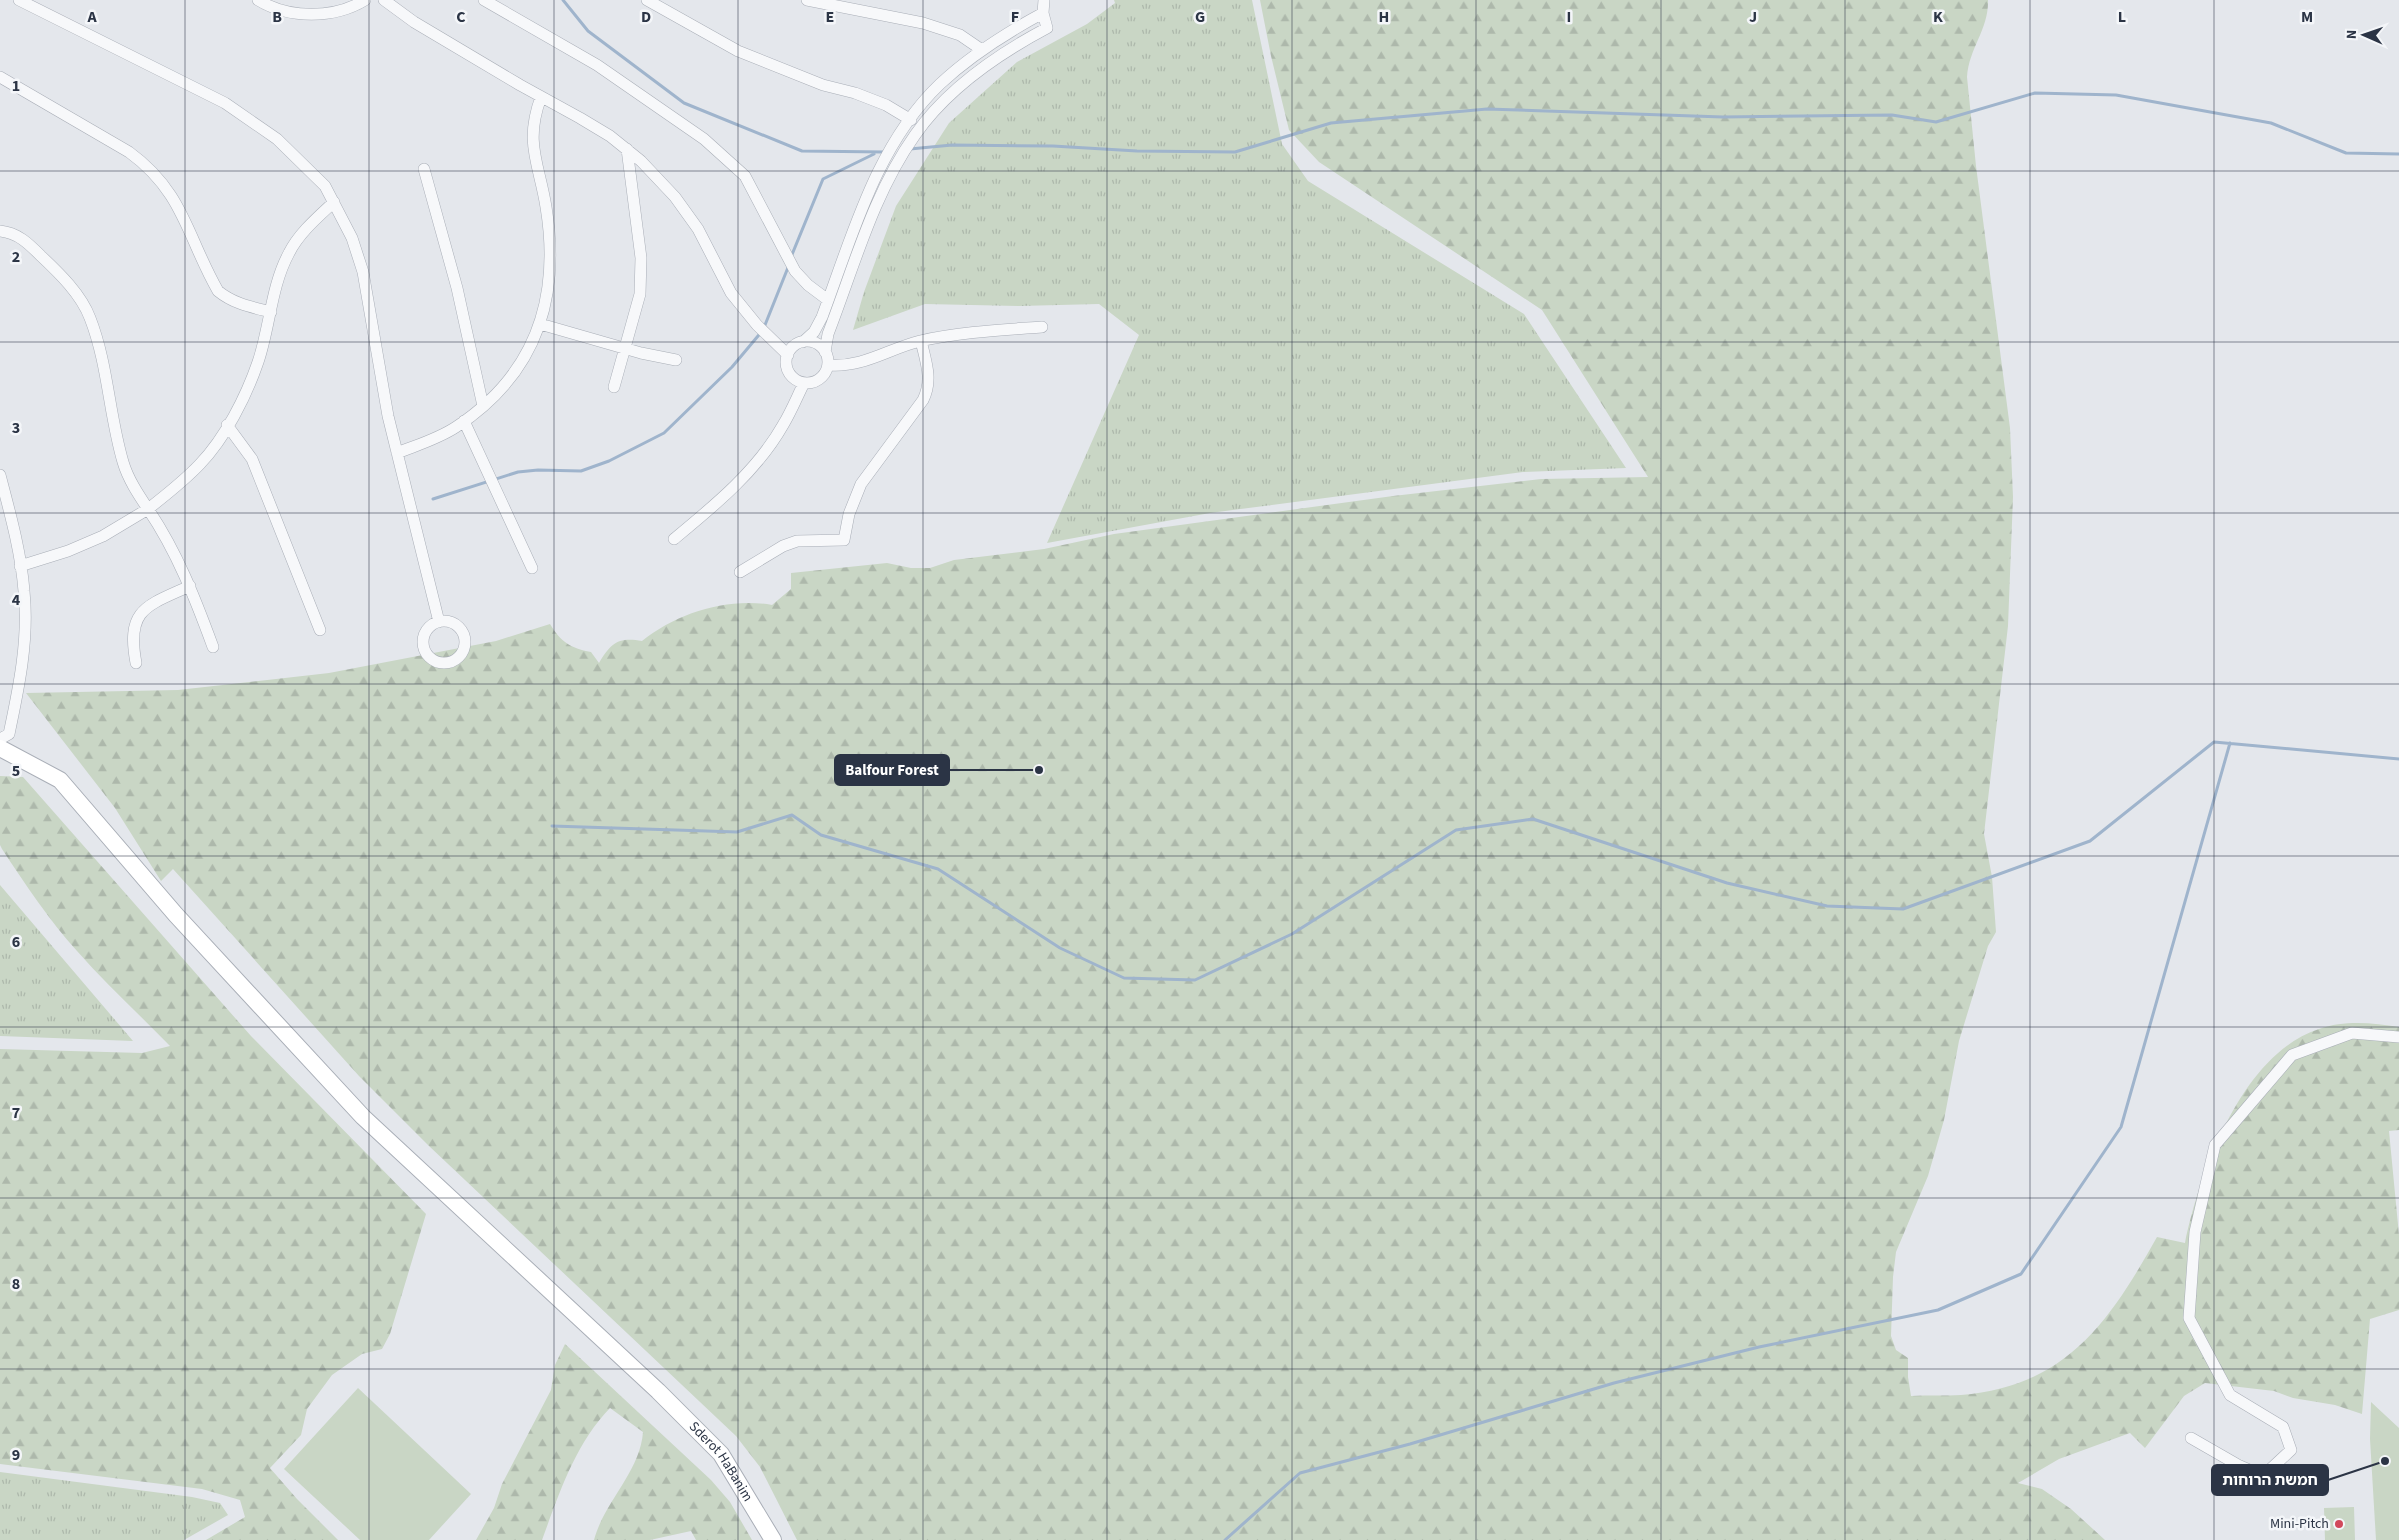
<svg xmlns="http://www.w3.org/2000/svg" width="2399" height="1540" font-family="'Source Sans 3','Noto Sans Hebrew',sans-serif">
<defs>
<pattern id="grass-tufts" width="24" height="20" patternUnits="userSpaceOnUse" patternTransform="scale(1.25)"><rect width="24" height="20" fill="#c9d6c5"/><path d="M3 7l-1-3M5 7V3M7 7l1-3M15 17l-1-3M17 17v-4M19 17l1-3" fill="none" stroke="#adb8ab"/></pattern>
<pattern id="forest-firs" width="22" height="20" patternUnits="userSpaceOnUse" patternTransform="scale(1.25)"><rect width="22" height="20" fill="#c9d6c5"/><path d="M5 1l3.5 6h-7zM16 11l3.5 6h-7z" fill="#adb8ab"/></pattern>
</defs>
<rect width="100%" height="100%" fill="#e4e7ec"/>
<path fill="url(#grass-tufts)" d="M 1114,0 L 1252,0 L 1282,144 L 1308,181 L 1524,314 L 1626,468 L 1523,472 L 1210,513 L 1047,543 L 1139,335 L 1099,304 L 1019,306 L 925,304 L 853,330 L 864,292 L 896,206 L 949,123 L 1017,62 L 1087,24 L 1115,3 Z
M 0,885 L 133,1041 L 0,1036 Z
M 0,1472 L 192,1497 L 220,1503 L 228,1515 L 184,1540 L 0,1540 Z"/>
<path fill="url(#forest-firs)" d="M 1260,0 L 1988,0 C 1989,29 1969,48 1967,77 L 1976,166 L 2010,428 L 2013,497 L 2008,626 L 1984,834 L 1992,877 L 1996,932 L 1988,946 L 1959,1041 L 1944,1120 L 1928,1176 L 1896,1252 L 1893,1277 L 1891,1336 L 1896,1350 L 1908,1358 L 1908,1377 L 1911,1396 C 1928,1395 1945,1396 1961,1395 C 2066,1387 2110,1321 2157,1237 L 2185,1243 C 2200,1171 2242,1054 2319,1029 C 2345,1020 2373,1023 2399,1027 L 2399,1130 L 2389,1131 L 2399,1235 L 2399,1310 L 2370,1319 L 2362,1414 L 2335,1405 L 2293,1398 L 2274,1391 L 2205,1383 L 2184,1396 L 2145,1448 L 2130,1433 L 2059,1459 L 2018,1483 L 2042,1489 L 2071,1509 L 2105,1540 L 797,1540 L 760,1467 L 736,1436 L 429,1146 L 359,1076 L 173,869 L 161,881 L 115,808 L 26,693 L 178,690 L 329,673 L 496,641 L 550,624 C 561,642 570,648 591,652 L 599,663 C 611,643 618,637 642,641 C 677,613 727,597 772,605 L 791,589 L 791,573 L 887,563 L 911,568 L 930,568 L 954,560 L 1044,549 L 1114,534 L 1393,496 L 1541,479 L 1648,477 L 1542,310 L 1319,162 L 1289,130 L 1271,56 Z
M 0,776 L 23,777 L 251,1036 L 426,1214 L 390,1334 L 382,1349 L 362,1354 L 332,1375 L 307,1409 L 301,1435 L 270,1468 L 297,1499 L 338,1540 L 206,1540 L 245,1517 L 240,1500 L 202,1489 L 0,1464 L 0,1049 L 142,1053 L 170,1046 C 139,1014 106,984 77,951 C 49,920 25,884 2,849 L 0,845 Z
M 565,1344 L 711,1480 L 730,1502 L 752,1540 L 696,1540 L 691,1531 L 650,1540 L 594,1540 C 604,1502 640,1472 643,1432 L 610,1408 C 575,1444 559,1494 542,1540 L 476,1540 L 494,1508 L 502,1484 L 551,1390 L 555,1365 Z"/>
<path fill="#c9d6c5" d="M 358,1388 L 471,1494 L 429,1540 L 360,1540 L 284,1469 Z
M 2371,1402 L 2399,1428 L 2399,1540 L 2376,1540 L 2370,1439 Z
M 2354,1507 L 2355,1540 L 2325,1540 L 2324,1508 Z"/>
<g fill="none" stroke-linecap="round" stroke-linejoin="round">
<path stroke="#9fb4cc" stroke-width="3" d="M 563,0 L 588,31 L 684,103 L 802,151 L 884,152
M 910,149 L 952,145 L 1053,146 L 1137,151 L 1235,152 L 1331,123 L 1487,109 L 1723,117 L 1892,115 L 1936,122 L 2035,93 L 2116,95 L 2271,123 L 2346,153 L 2399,154
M 791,257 L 823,179 L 874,154
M 433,499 L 518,472 L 538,470 L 581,471 L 609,461 L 664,433 L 732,367 L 763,330 L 789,265
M 552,826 L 737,832 L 792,815 L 821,835 L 938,869 L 1060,948 L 1124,978 L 1195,980 L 1292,934 L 1456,830 L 1533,819 L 1727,883 L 1827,906 L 1903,909 L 2090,841 L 2214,742 L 2399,759
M 1225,1540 L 1300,1473 L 1410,1444 L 1614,1383 L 1759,1347 L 1938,1310 L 2021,1274 L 2121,1127 L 2230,743"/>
<defs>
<path id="minor" d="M 19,0 L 225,103 L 277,139 L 325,186 L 352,238 L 363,272 L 388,416 L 439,622
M 258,0 C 289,19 334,19 365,0
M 384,0 L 414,22 L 520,85 L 580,118 L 610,136 L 641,161 L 675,197 L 698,229 L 731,293 L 757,325 L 788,355
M 484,0 L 597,65 L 704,139 L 745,176 L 795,271 L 808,285 L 828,300
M 647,0 L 738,51 L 823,85 L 855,93 L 886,105 L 911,120
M 807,0 L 923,23 L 960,35 L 982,50
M 0,77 L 129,152 C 184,192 187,237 218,291 C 234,304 251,307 271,312
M 424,169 L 457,288 L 483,406
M 0,231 C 18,233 28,243 41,256 C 59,273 81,294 90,318 C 108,364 109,415 123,462 C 128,479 138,494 148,509 C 166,495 184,481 200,464 C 225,438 246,397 258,362 C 270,327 271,286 289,253 C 299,233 318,217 334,202
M 540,324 L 641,353 L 676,360
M786 362a21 21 0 1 1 42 0a21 21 0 1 1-42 0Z
M 803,342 L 814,332 L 822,317 C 852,237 876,145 940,84 C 971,55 1006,33 1043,13
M 825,352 L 828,334 C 854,267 873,194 915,135 C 947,89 998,54 1047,28 L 1043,13 L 1044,0
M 828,365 C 863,368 888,349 920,341 C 960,332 1001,330 1042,327
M 614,387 L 640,294 L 641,258 L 627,149
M 464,421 L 532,568
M 227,425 L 252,459 L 320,630
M 397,453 C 417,445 438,439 456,427 C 535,375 561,299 546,207 C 539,163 524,143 541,97
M 0,475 C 10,513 21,552 24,591 C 29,639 19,687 9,734 L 0,739
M 674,539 C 714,506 757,471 783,425 C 791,412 797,397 804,383
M 20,566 L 68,551 L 103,536 L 148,509 C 177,552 195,598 213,647
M 740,572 L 783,546 L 797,541 L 844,540 L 849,514 L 861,484 L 923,400 C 933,380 926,362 921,341
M423 642a21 21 0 1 1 42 0a21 21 0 1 1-42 0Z
M 136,663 C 126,609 146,606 190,586
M 2191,1438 L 2238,1465 L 2263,1476 L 2291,1450 L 2283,1427 L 2230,1395 L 2189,1318 L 2195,1232 L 2215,1145 L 2292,1055 L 2352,1033 L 2399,1037"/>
<g id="secondary">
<path id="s1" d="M 0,748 L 60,780 L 176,915 L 363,1117 L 658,1391 L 721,1454 L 773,1540"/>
</g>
</defs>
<use href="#minor" stroke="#a9aeb7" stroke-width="12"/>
<use href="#secondary" stroke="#a9aeb7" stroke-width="18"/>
<use href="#minor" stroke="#f7f8fa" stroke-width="11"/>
<use href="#secondary" stroke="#fff" stroke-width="16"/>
</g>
<path fill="none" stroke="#2b3445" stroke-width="1" stroke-opacity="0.55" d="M 185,0 L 185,1540M 369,0 L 369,1540M 554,0 L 554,1540M 738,0 L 738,1540M 923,0 L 923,1540M 1107,0 L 1107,1540M 1292,0 L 1292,1540M 1476,0 L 1476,1540M 1661,0 L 1661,1540M 1845,0 L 1845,1540M 2030,0 L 2030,1540M 2214,0 L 2214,1540M 0,171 L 2399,171M 0,342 L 2399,342M 0,513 L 2399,513M 0,684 L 2399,684M 0,856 L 2399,856M 0,1027 L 2399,1027M 0,1198 L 2399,1198M 0,1369 L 2399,1369"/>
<circle fill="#d1495b" stroke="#f4f6f9" stroke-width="2" cx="2339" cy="1524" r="5"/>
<g text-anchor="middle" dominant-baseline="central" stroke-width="5" stroke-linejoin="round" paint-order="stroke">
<g font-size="14" fill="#2b3445" stroke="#f4f6f9">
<text stroke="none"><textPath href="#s1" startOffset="1019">Sderot HaBanim</textPath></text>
</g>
<g font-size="14" fill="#2b3445" stroke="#f4f6f9" text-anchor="end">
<text x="2329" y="1524">Mini-Pitch</text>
</g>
</g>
<g font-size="16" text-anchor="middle" font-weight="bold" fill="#2b3445" stroke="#f4f6f9" stroke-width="5" stroke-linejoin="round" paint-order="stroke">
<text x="92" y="22">A</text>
<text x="277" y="22">B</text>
<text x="461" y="22">C</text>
<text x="646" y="22">D</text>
<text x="830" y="22">E</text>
<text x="1015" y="22">F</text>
<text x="1200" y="22">G</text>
<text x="1384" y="22">H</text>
<text x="1569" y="22">I</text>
<text x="1753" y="22">J</text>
<text x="1938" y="22">K</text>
<text x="2122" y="22">L</text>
<text x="2307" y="22">M</text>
<text x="16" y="91">1</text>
<text x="16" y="262">2</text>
<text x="16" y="433">3</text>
<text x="16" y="605">4</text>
<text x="16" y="776">5</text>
<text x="16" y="947">6</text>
<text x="16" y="1118">7</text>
<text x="16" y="1289">8</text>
<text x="16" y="1460">9</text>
</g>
<path fill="none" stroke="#2b3445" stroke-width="2" d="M1039 770L949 770M2385 1461L2328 1480"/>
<g fill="#2b3445" stroke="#f4f6f9" stroke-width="2">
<circle cx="1039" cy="770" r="5"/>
<circle cx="2385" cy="1461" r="5"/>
</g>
<g fill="#2b3445" stroke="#2b3445" stroke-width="2">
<rect x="835" y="755" width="114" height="30" rx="5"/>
<rect x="2212" y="1465" width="116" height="30" rx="5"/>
</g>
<g font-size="15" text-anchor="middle" font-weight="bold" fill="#fff">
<text x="892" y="775">Balfour Forest</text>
<text x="2270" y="1485">חמשת הרוחות</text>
</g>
<g transform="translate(2364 35) rotate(272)" stroke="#f4f6f9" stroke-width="4" paint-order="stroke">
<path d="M0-4L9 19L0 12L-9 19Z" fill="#2b3445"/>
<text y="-8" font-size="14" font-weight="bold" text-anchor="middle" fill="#2b3445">N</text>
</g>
</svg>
